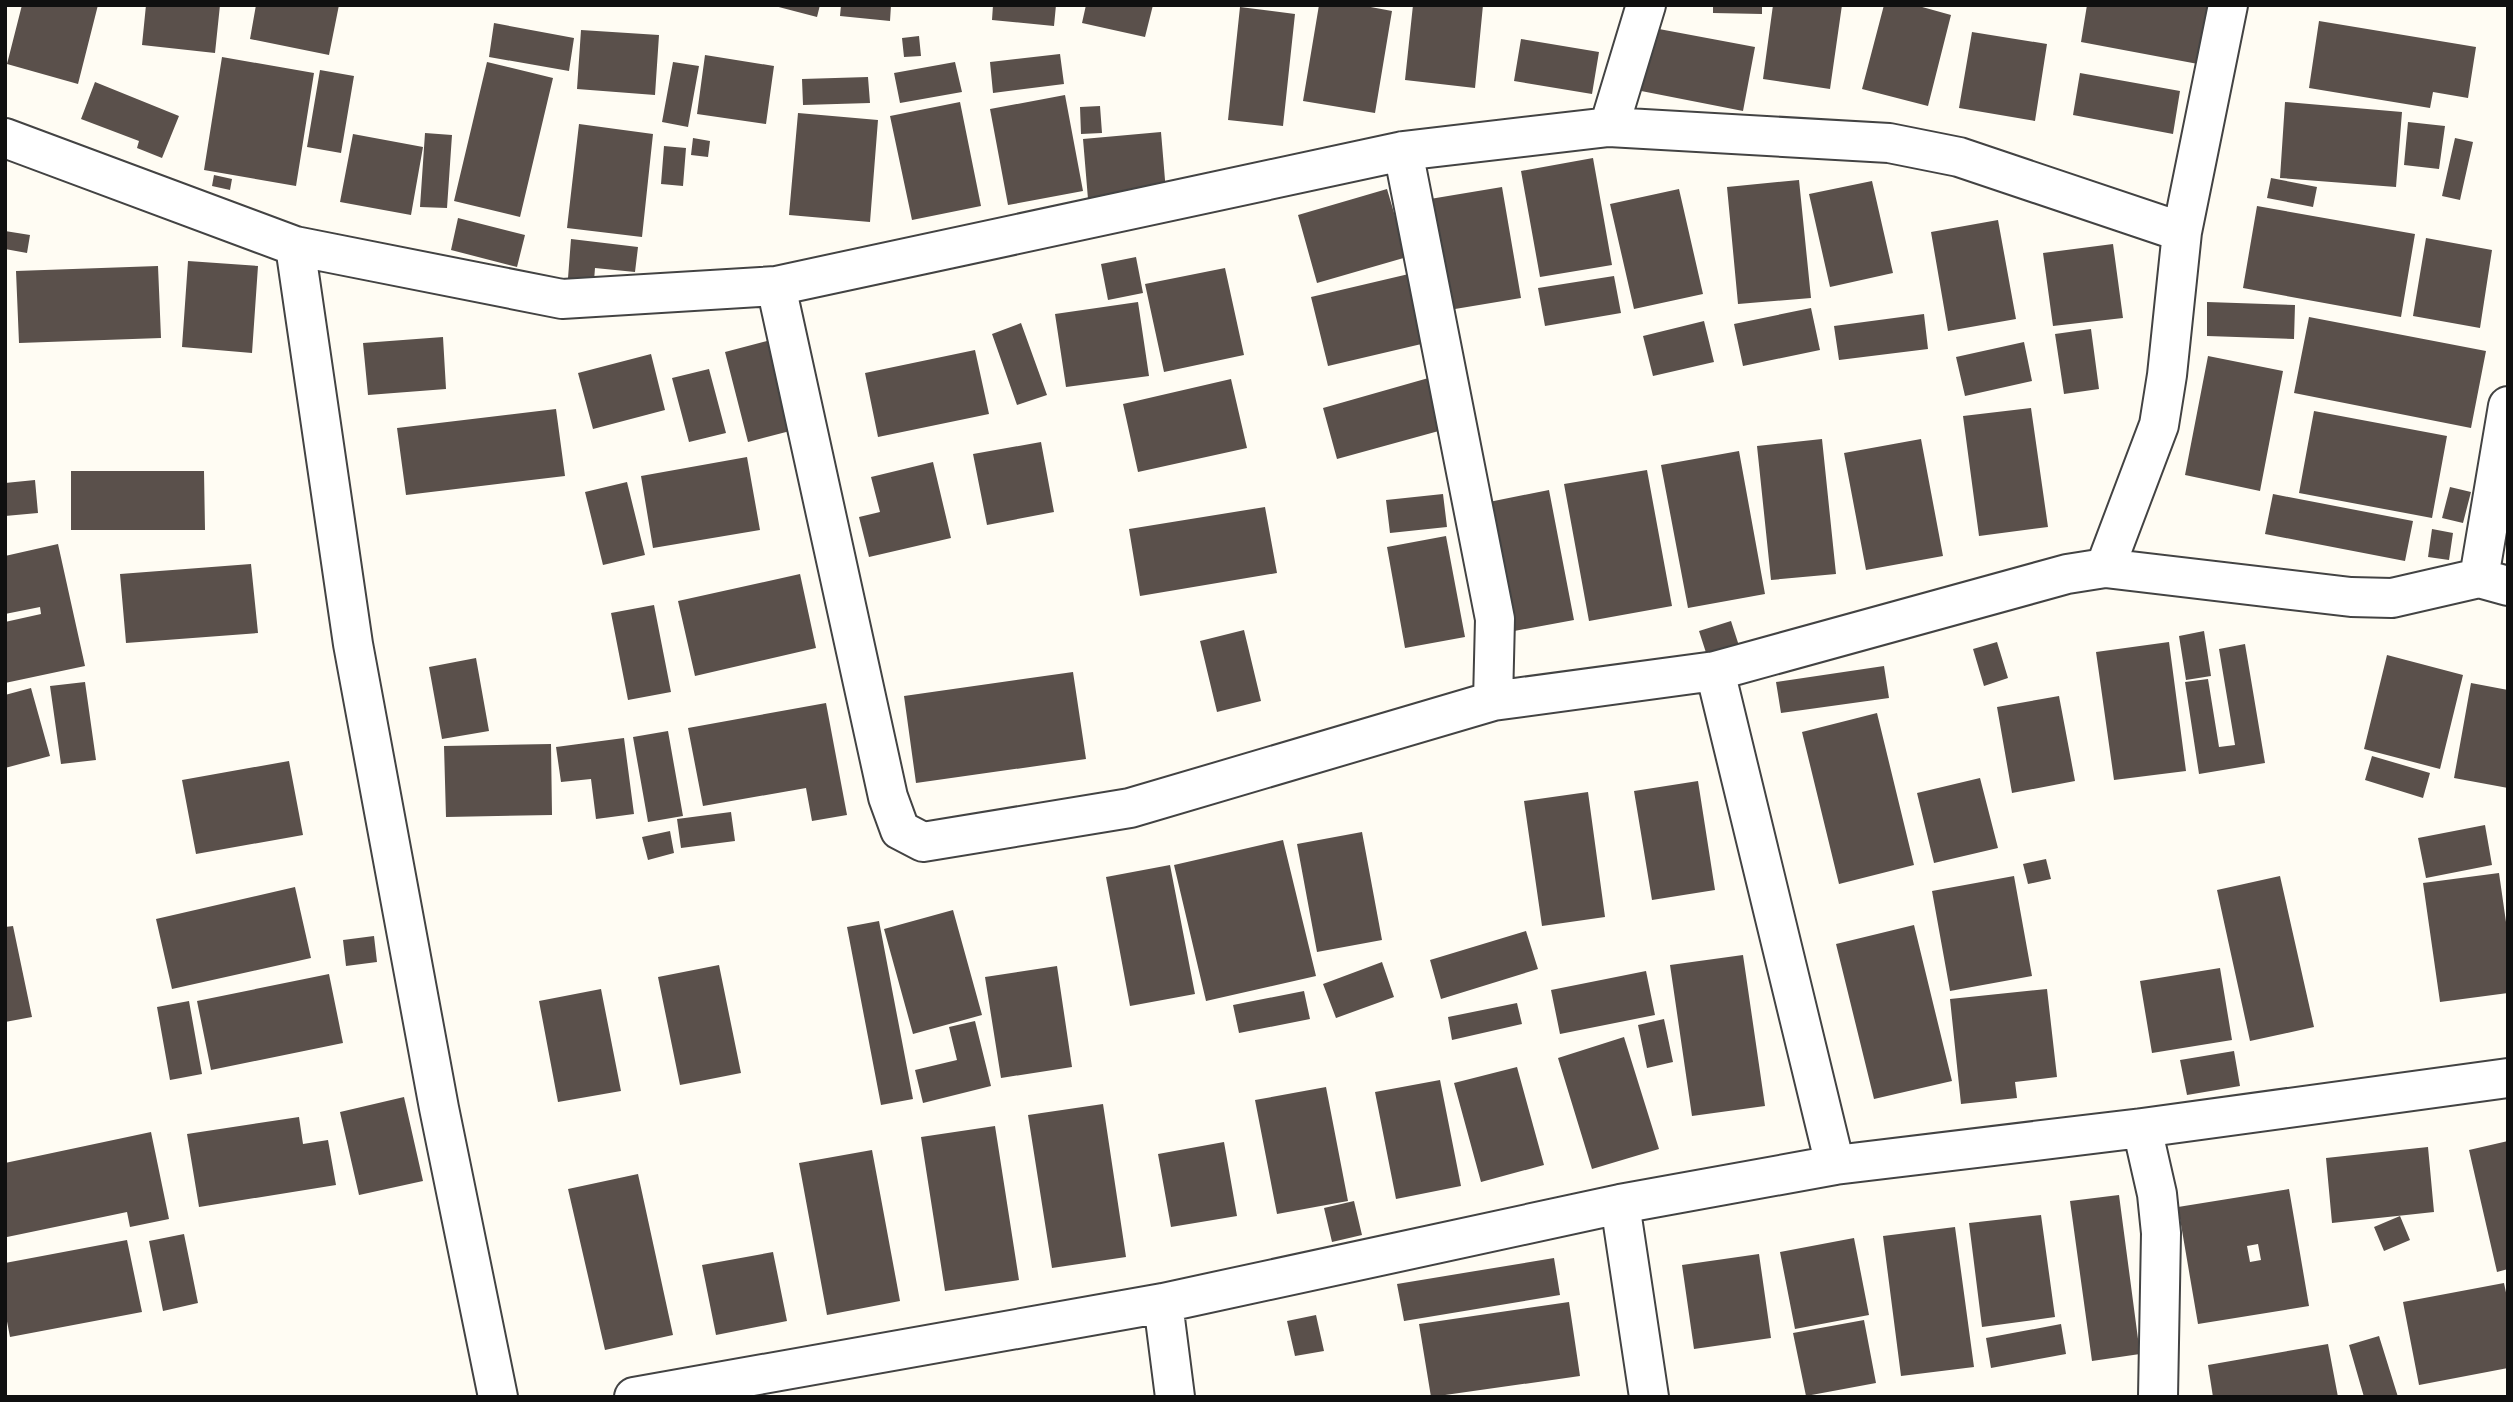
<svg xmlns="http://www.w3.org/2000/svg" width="2513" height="1402" font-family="Lora,serif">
<rect width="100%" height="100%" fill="#fffcf3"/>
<path fill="#5a504b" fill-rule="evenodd" d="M 22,5 L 98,5 L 78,84 L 7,64 Z
M 146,5 L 220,5 L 215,53 L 142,45 Z
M 256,5 L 339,5 L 329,55 L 250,39 Z
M 771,5 L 820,5 L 817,17 Z
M 841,5 L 891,5 L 890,21 L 840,16 Z
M 993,5 L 1056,5 L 1054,26 L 992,20 Z
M 1086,5 L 1153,5 L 1145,37 L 1082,23 Z
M 1319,5 L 1360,5 L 1392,11 L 1375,113 L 1303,101 Z
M 1413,5 L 1483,5 L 1475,88 L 1405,80 Z
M 1713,5 L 1762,5 L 1762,14 L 1713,13 Z
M 1773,5 L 1842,5 L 1830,89 L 1763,79 Z
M 1884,5 L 1915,5 L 1951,15 L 1928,106 L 1862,89 Z
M 2087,5 L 2208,5 L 2198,64 L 2081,42 Z
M 1240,7 L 1295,14 L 1283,126 L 1228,120 Z
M 2319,21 L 2476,47 L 2468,98 L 2433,92 L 2430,108 L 2309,88 Z
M 494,23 L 574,38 L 569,71 L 489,57 Z
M 1643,26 L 1755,47 L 1743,111 L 1631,89 Z
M 581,30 L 659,35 L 655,95 L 577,89 Z
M 1972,32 L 2047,44 L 2035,121 L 1959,108 Z
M 919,36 L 921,56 L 904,57 L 902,38 Z
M 1521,39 L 1599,52 L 1592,94 L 1514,81 Z
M 1060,54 L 1064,84 L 993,93 L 990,62 Z
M 705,55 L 774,66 L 766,124 L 697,114 Z
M 222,57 L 314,73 L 296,186 L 204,170 Z
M 487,62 L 553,78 L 520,217 L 454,201 Z
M 673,62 L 699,66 L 688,127 L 662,122 Z
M 955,62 L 962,92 L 900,103 L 894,73 Z
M 320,70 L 354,76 L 341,153 L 307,147 Z
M 2080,73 L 2180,91 L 2173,134 L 2073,115 Z
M 868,77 L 870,103 L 803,105 L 802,79 Z
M 95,82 L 179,116 L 162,158 L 137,148 L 139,141 L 81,119 Z
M 1065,95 L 1083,191 L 1008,205 L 990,109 Z
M 960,102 L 981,206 L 912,220 L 890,116 Z
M 2285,102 L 2402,112 L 2396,187 L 2280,178 Z
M 1100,106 L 1102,133 L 1081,134 L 1080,107 Z
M 798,113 L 878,120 L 870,222 L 789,215 Z
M 2408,122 L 2445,126 L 2439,169 L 2404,165 Z
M 579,124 L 653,134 L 642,237 L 567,228 Z
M 1161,132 L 1166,192 L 1088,199 L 1083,139 Z
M 425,133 L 452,135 L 447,208 L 420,207 Z
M 353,134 L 423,147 L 411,215 L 340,202 Z
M 693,138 L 710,141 L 708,157 L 691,155 Z
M 2455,138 L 2473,142 L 2460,200 L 2442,196 Z
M 664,146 L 686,148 L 683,186 L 661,184 Z
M 1593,158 L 1612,265 L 1540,277 L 1521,171 Z
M 214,175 L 232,179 L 230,190 L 212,186 Z
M 2271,178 L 2317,187 L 2313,207 L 2267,198 Z
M 1799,180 L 1811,298 L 1738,304 L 1727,187 Z
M 1872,181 L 1893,273 L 1830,287 L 1809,194 Z
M 1502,187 L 1521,298 L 1449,310 L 1430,199 Z
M 1387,189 L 1407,257 L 1317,283 L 1298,215 Z
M 1679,189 L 1703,294 L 1634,309 L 1610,204 Z
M 2257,206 L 2415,234 L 2401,317 L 2243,288 Z
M 458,218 L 525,235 L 517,267 L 451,250 Z
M 1998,220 L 2016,319 L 1948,331 L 1931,232 Z
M 5,231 L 30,235 L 27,253 L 5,249 Z
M 2426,238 L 2492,250 L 2480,328 L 2413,316 Z
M 571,239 L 638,247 L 635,272 L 595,268 L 594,281 L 568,278 Z
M 2113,244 L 2123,318 L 2053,326 L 2043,253 Z
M 1136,257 L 1143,293 L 1108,300 L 1101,264 Z
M 188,261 L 258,266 L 252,353 L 182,347 Z
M 158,266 L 161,338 L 19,343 L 16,271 Z
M 1225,268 L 1244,355 L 1164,372 L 1145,284 Z
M 1413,273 L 1430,342 L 1328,366 L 1311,297 Z
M 1614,276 L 1621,313 L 1545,326 L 1538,288 Z
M 1138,302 L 1149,376 L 1066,387 L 1055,314 Z
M 2207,302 L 2295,305 L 2294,339 L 2207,336 Z
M 1811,308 L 1820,350 L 1743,366 L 1734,324 Z
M 1924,314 L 1928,349 L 1839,360 L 1834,326 Z
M 2309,317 L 2486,351 L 2471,428 L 2294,393 Z
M 1704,321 L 1714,362 L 1653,376 L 1643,336 Z
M 1021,323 L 1047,395 L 1017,405 L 992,334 Z
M 2091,329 L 2099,389 L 2064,394 L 2055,334 Z
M 443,337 L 446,389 L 368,395 L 363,343 Z
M 767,341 L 790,431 L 748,442 L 725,352 Z
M 2024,342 L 2032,381 L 1965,396 L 1956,357 Z
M 975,350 L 989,414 L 878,437 L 865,373 Z
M 651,354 L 665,410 L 593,429 L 578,373 Z
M 2208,356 L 2283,371 L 2260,491 L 2185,475 Z
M 709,369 L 726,433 L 689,442 L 672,378 Z
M 1432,377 L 1446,429 L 1337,459 L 1323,408 Z
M 1231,379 L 1247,448 L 1138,472 L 1123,404 Z
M 2031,408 L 2048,527 L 1979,536 L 1963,416 Z
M 556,409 L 565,476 L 406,495 L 397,428 Z
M 2314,411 L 2447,436 L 2432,518 L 2299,493 Z
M 1822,439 L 1836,574 L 1771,580 L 1757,446 Z
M 1921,439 L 1943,556 L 1866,570 L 1844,453 Z
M 1041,442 L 1054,512 L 987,525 L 973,454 Z
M 1739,451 L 1765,594 L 1688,608 L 1661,465 Z
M 747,457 L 760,530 L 653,548 L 641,476 Z
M 933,462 L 951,538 L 869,557 L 859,517 L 880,512 L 871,477 Z
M 1647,470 L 1672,606 L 1589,621 L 1564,484 Z
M 71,471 L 204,471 L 205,530 L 71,530 Z
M 35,480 L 38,513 L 5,516 L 5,483 Z
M 627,482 L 645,555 L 603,565 L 585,492 Z
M 2450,487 L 2471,492 L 2463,523 L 2442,518 Z
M 1549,490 L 1574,620 L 1509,632 L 1484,503 Z
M 1443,494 L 1447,527 L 1390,533 L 1386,500 Z
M 2273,494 L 2413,521 L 2405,561 L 2265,534 Z
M 1265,507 L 1277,573 L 1140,596 L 1129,529 Z
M 2432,529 L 2453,533 L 2449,560 L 2428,557 Z
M 1446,536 L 1465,637 L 1405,648 L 1387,547 Z
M 58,544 L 85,666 L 5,683 L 5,622 L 41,614 L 40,607 L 5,614 L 5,556 Z
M 251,564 L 258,633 L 126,643 L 120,574 Z
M 800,574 L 816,648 L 695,676 L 678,601 Z
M 654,605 L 671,692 L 628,700 L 611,613 Z
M 1731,621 L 1741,652 L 1709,662 L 1699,631 Z
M 1244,630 L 1261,701 L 1217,712 L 1200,641 Z
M 2204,631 L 2211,676 L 2186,680 L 2179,636 Z
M 1997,642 L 2008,678 L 1984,686 L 1973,649 Z
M 2169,642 L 2186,771 L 2114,780 L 2096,652 Z
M 2245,644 L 2265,763 L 2199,774 L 2185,682 L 2208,679 L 2219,747 L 2235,745 L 2219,649 Z
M 2387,655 L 2463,675 L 2440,769 L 2364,749 Z
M 476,658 L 489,731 L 442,739 L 429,667 Z
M 1884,666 L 1889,698 L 1781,713 L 1776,682 Z
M 1073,672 L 1086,759 L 916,783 L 904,696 Z
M 85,682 L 96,760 L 61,764 L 50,686 Z
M 2471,683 L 2508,690 L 2508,788 L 2454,778 Z
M 31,688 L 50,756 L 5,768 L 5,695 Z
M 2059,696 L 2075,781 L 2012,793 L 1997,707 Z
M 826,703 L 847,815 L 812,821 L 806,788 L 703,806 L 688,728 Z
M 1877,713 L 1914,865 L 1839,884 L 1802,732 Z
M 668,731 L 683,816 L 648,822 L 633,737 Z
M 624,738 L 634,814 L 596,819 L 591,779 L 561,782 L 556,747 Z
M 551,744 L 552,815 L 446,817 L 444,746 Z
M 2372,756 L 2430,773 L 2423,798 L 2365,780 Z
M 289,761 L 303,835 L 196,854 L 182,780 Z
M 1980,778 L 1998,848 L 1934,863 L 1917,793 Z
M 1698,781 L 1715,890 L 1652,900 L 1634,791 Z
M 1588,792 L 1605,917 L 1542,926 L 1524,801 Z
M 731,812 L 735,841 L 681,848 L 677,819 Z
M 2485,825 L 2492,865 L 2426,878 L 2418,838 Z
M 670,831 L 674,853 L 648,860 L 642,837 Z
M 1362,832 L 1382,940 L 1317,952 L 1297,844 Z
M 1283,840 L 1316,976 L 1206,1001 L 1174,865 Z
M 2046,859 L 2051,879 L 2028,884 L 2023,864 Z
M 1170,865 L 1195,994 L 1130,1006 L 1106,877 Z
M 2499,873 L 2508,936 L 2508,993 L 2440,1002 L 2423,883 Z
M 2014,876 L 2032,976 L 1950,991 L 1932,891 Z
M 2280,876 L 2314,1027 L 2250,1041 L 2217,890 Z
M 295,887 L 311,958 L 172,989 L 156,919 Z
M 953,910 L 982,1015 L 913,1034 L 884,929 Z
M 879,921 L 913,1099 L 881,1105 L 847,927 Z
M 1914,925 L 1952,1081 L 1874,1099 L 1836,944 Z
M 13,926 L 32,1017 L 5,1022 L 5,927 Z
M 1526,931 L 1538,969 L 1441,999 L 1430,960 Z
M 374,936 L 377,962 L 346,966 L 343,940 Z
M 1743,955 L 1765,1106 L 1692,1116 L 1670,965 Z
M 1382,962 L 1394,997 L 1336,1018 L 1323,984 Z
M 719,965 L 741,1073 L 680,1085 L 658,977 Z
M 1057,966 L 1072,1067 L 1001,1078 L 985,977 Z
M 2220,968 L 2232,1040 L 2152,1053 L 2140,981 Z
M 1646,971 L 1655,1015 L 1560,1034 L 1551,990 Z
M 329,974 L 343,1043 L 211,1070 L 197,1001 Z
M 601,989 L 621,1091 L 558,1102 L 539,1001 Z
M 2047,989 L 2057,1077 L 2015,1082 L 2017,1098 L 1961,1104 L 1950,999 Z
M 1304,991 L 1310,1019 L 1239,1033 L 1233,1005 Z
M 189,1001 L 202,1074 L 170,1080 L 157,1007 Z
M 1517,1003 L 1522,1024 L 1452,1040 L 1448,1017 Z
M 1664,1019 L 1673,1062 L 1647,1068 L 1638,1025 Z
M 975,1021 L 991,1086 L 923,1103 L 915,1070 L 957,1060 L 949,1027 Z
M 1624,1037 L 1659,1149 L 1592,1169 L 1558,1058 Z
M 2234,1051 L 2240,1086 L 2187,1095 L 2180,1060 Z
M 1517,1067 L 1544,1165 L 1481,1182 L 1454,1083 Z
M 1440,1080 L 1461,1186 L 1396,1199 L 1375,1092 Z
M 1326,1087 L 1348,1201 L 1277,1214 L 1255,1100 Z
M 404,1097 L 423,1181 L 359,1195 L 340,1112 Z
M 1103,1104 L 1126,1257 L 1052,1268 L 1028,1115 Z
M 299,1117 L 303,1144 L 328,1140 L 336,1185 L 199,1207 L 187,1134 Z
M 995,1126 L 1019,1280 L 945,1291 L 921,1137 Z
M 151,1132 L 169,1219 L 130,1227 L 127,1212 L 7,1237 L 5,1163 Z
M 2508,1141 L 2508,1269 L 2497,1272 L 2469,1150 Z
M 1224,1142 L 1237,1216 L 1171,1227 L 1158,1154 Z
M 2428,1147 L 2434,1212 L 2332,1223 L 2326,1158 Z
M 872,1150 L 900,1301 L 827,1315 L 799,1163 Z
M 638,1174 L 673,1335 L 605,1350 L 568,1189 Z
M 2289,1189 L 2309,1306 L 2198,1324 L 2178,1207 ZM 2258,1244 L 2261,1260 L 2250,1262 L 2247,1246 Z
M 2119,1195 L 2140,1354 L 2092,1361 L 2070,1201 Z
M 1354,1201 L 1362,1235 L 1332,1242 L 1324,1208 Z
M 2041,1215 L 2055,1317 L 1982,1327 L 1969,1223 Z
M 2400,1216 L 2410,1240 L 2384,1251 L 2374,1227 Z
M 1955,1227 L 1974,1367 L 1901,1376 L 1883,1236 Z
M 184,1234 L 198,1303 L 163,1311 L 149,1241 Z
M 1854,1238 L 1869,1315 L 1795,1329 L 1780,1252 Z
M 127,1240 L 142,1312 L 10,1337 L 5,1311 L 5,1263 Z
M 773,1252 L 787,1321 L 716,1335 L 702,1265 Z
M 1759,1254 L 1771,1338 L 1694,1349 L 1682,1265 Z
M 1554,1258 L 1560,1295 L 1404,1321 L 1397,1284 Z
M 2504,1283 L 2508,1302 L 2508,1368 L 2419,1385 L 2403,1302 Z
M 1569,1302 L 1580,1376 L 1431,1397 L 1419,1324 Z
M 1316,1315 L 1324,1351 L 1295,1356 L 1287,1321 Z
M 1864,1320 L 1876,1383 L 1806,1396 L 1793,1333 Z
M 2061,1324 L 2066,1354 L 1991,1368 L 1986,1338 Z
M 2379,1336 L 2398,1397 L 2364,1397 L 2349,1345 Z
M 2328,1344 L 2338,1397 L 2213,1397 L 2208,1365 Z"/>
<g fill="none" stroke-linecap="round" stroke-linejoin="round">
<defs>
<path id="minor" d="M 1609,127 L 1646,5
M 5,138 L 295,246 L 562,299 L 776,286 L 1403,151 L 1609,127 L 1889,143 L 1959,157 L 2182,232
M 1403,151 L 1495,619 L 1493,701
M 295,246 L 353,644 L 439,1108 L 498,1397
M 776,286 L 888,797 L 900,830 L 923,842 L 1130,808 L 1493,701 L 1715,671 L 2067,574 L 2105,568 L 2351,597 L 2392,598 L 2479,578
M 2508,406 L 2479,578 L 2508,586
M 2105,568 L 2159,425 L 2167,375 L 2182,232 L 2228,5
M 1715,671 L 1835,1165
M 2142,1128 L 2157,1194 L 2161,1233 L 2158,1397
M 1620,1204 L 1649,1397
M 1163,1303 L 1175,1397
M 634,1397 L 1163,1303 L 1620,1204 L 1835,1165 L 2142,1128 L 2508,1078"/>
</defs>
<use href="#minor" stroke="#434343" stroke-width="42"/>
<use href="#minor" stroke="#fff" stroke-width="38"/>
</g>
<rect width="2513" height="1402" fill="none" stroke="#101010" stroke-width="14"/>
</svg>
